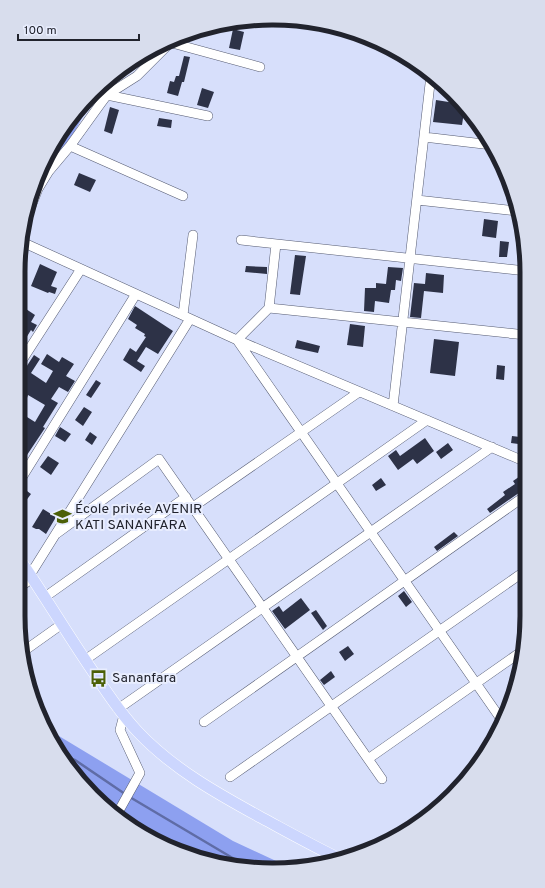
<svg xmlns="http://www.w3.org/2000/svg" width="545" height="888" font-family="Overpass,sans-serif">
<rect width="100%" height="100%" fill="#d7dffb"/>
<path fill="#8da0f0" d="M 93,98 L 25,222 L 37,175 L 70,118 Z
M 49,730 L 233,841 L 289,867 L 272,870 L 191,857 L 118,818 L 70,770 Z"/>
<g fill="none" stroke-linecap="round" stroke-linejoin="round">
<path stroke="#5f6ca6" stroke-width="2.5" d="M 64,757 L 75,760 L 128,796 L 241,863 L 243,865"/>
</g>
<path fill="#2d3247" d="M 233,29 L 244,32 L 240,50 L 229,48 Z
M 184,56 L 190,57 L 184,82 L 182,82 L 178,96 L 167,93 L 170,81 L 174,82 L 176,76 L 179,76 Z
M 202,88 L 214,92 L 208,108 L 197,105 Z
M 436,100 L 455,103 L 464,112 L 462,125 L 433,122 Z
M 110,107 L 119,110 L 112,134 L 104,131 Z
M 159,118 L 172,120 L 171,128 L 157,126 Z
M 79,173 L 96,180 L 90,192 L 74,185 Z
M 484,219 L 498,221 L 496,238 L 482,236 Z
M 500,241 L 509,242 L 507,257 L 499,257 Z
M 295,255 L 306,256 L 300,295 L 290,294 Z
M 40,264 L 57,272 L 51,286 L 57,288 L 55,294 L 49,292 L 48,293 L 31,286 Z
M 246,266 L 267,267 L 267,274 L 245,272 Z
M 388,267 L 403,268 L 401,281 L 396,280 L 395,290 L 391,290 L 389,303 L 375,301 L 374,312 L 364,311 L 365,288 L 376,288 L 376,283 L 386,284 Z
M 426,273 L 444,275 L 443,293 L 424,291 L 421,318 L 410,317 L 414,283 L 425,284 Z
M 135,306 L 173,331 L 158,354 L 146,347 L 137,361 L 145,366 L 141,372 L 123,360 L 130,348 L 136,352 L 146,337 L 144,336 L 145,334 L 135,328 L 137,325 L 128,319 Z
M 23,307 L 35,315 L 31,322 L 37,325 L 33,332 L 31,330 L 20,348 L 20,312 Z
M 350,324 L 365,326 L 363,347 L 347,345 Z
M 434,339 L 459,342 L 455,376 L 430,373 Z
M 297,340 L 320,346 L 318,353 L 295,348 Z
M 47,354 L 59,362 L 62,357 L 74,364 L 66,376 L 75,381 L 68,392 L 59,387 L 51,399 L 58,403 L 43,427 L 45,428 L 19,467 L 19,412 L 35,422 L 45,405 L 28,395 L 27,398 L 19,393 L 19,378 L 34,355 L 40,359 L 31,373 L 46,383 L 53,371 L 41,364 Z
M 497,365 L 505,366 L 504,380 L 496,379 Z
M 96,380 L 101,383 L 91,398 L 86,395 Z
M 84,407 L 92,412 L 83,426 L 75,420 Z
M 522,421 L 526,421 L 526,445 L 511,443 L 512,436 L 520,437 Z
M 60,427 L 71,434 L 65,442 L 55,436 Z
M 90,432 L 97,437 L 92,445 L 85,440 Z
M 425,438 L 434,451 L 417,464 L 413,459 L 398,470 L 388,456 L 396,450 L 400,456 Z
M 448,443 L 453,450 L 441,459 L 436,452 Z
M 48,456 L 59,463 L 51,475 L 40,467 Z
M 526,472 L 526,488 L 490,513 L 487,509 L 505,495 L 503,492 L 515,484 L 513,481 Z
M 381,478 L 386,485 L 376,491 L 372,485 Z
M 23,488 L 31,494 L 19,510 L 19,495 Z
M 43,509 L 56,517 L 46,534 L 39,529 L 36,529 L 32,527 Z
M 454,532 L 458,536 L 437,551 L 434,547 Z
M 404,591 L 412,602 L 406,607 L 398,596 Z
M 301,598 L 310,610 L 285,629 L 272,611 L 279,606 L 283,612 Z
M 316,610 L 327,626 L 323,630 L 311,613 Z
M 348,646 L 354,654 L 345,661 L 339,652 Z
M 331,671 L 335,677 L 324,685 L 320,680 Z"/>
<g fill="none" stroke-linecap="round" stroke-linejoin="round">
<defs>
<path id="minor" d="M 172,43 L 260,67
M 107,95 L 208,116
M 424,137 L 492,145
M 70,146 L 183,196
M 417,200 L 517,211
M 26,219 L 38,189 L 49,171 L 70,146 L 101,103 L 107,95 L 137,76 L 169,44
M 241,240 L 526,271
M 20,241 L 237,340 L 526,462
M 269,308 L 526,335
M 183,315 L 193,235
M 237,340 L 503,722
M 237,340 L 269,308 L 276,244
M 19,365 L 81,269
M 393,406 L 431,75
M 19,482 L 136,294
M 193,507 L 359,392
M 56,534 L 159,459 L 382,779
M 30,575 L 190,319
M 18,588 L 33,578
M 45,597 L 186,497
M 24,651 L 62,624
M 85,660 L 427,420
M 118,709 L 492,447
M 204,722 L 525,496
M 368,759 L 525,649
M 230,777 L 525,571
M 116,816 L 140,773 L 120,730 L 124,715"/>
<path id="major" d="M 18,557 C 45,596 69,637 96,676 C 109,696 122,715 138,732 C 173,769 218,794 262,818 C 288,832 313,846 340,859"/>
</defs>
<use href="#minor" stroke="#555b72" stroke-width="10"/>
<use href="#major" stroke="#fff" stroke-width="12"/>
<use href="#minor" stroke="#fff" stroke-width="9"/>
<use href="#major" stroke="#ccd6fe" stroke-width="11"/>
</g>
<defs>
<symbol id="school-bare" viewBox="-9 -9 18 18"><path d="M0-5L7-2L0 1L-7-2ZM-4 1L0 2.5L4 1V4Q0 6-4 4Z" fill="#4c6007" stroke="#e8edfe" stroke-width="2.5" paint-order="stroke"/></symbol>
<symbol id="bus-bare" viewBox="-9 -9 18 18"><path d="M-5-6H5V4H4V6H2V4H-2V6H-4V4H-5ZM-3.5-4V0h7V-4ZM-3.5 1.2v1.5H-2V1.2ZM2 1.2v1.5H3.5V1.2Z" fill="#4c6007" stroke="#e8edfe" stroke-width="2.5" paint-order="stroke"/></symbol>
</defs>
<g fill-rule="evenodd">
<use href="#school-bare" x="50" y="504" width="25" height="25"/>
<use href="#bus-bare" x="86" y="666" width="25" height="25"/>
</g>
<g text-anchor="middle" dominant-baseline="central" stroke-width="4" stroke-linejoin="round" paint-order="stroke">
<g font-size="14" fill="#21232d" stroke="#e8edfe" text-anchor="start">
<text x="75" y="509">École privée AVENIR<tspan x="75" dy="16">KATI SANANFARA</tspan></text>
<text x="112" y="678">Sananfara</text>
</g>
</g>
<path d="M0 0H545V888H0ZM272 25H273A247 247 0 0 1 520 272V616A247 247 0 0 1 273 863H272A247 247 0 0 1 25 616V272A247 247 0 0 1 272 25Z" fill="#d8dded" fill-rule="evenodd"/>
<path fill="none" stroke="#21232d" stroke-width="5" d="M272 25H273A247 247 0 0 1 520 272V616A247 247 0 0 1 273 863H272A247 247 0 0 1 25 616V272A247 247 0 0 1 272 25Z"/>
<path d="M18 34v6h121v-6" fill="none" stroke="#21232d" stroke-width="2"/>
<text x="24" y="34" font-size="12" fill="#21232d" stroke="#e8edfe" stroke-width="3" paint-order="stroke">100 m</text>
</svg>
